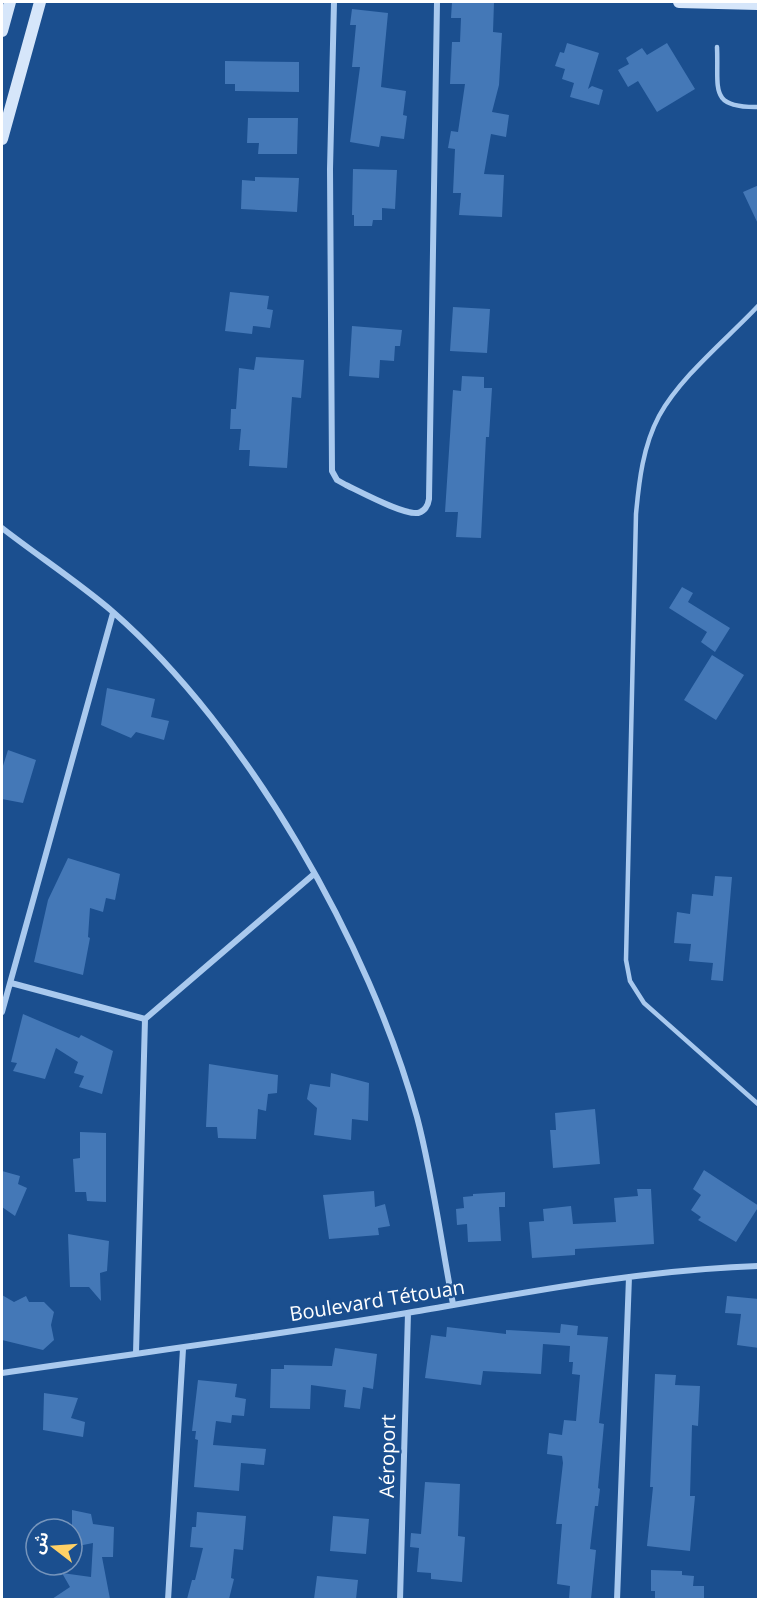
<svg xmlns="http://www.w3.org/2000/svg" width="760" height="1601" font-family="'Open Sans','Noto Sans Arabic',sans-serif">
<rect width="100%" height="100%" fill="#1b4f8f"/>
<path fill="#4478b7" d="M 452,2 L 494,2 L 493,32 L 502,33 L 499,85 L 492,112 L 509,115 L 506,137 L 491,134 L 484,174 L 504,175 L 502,217 L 459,215 L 461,193 L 453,193 L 455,149 L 448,148 L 451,131 L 458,132 L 465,84 L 450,84 L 452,42 L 460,42 L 461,18 L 451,18 Z
M 352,9 L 388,13 L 381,87 L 406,91 L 403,115 L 407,116 L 404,139 L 381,136 L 379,147 L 350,142 L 360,67 L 352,67 L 356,25 L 350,25 Z
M 567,43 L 599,53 L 588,89 L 592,86 L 603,90 L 599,105 L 570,97 L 574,83 L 562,79 L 565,69 L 555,66 L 560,52 L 564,53 Z
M 667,43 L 695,89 L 657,112 L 638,81 L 628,87 L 618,70 L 629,64 L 626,58 L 642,48 L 647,55 Z
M 225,61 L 299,62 L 299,92 L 235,91 L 235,84 L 225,84 Z
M 248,118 L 298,118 L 297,154 L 258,154 L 259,143 L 247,143 Z
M 353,169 L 397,170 L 395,209 L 382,208 L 382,220 L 373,220 L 372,226 L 354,226 L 354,215 L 352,215 Z
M 255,177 L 299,178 L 297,212 L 241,209 L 242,180 L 255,181 Z
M 759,185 L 759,226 L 743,192 Z
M 230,292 L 269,296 L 267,309 L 273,310 L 270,328 L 253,326 L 252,334 L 225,331 Z
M 453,307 L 490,309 L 487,353 L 450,351 Z
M 352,326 L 402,330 L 400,346 L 395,346 L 394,361 L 380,360 L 379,378 L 349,376 Z
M 256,357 L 304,360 L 301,398 L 292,397 L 287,468 L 249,466 L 250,450 L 239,450 L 241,429 L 230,429 L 231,409 L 236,409 L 239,368 L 254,370 Z
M 462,376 L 484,377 L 484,388 L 492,388 L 489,437 L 486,437 L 481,538 L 456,537 L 458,512 L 445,512 L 453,390 L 461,391 Z
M 682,587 L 693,593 L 688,602 L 730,628 L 715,652 L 701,642 L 707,632 L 669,608 Z
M 712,655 L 744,675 L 716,720 L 684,700 Z
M 107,688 L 155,699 L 151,717 L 169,721 L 164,740 L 136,732 L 131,738 L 101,725 Z
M 8,750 L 36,760 L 23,803 L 2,799 L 2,769 Z
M 68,858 L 120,874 L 115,900 L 106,898 L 103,912 L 90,908 L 88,937 L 90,938 L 83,975 L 34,962 L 48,900 Z
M 715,876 L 732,877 L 723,981 L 711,980 L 713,963 L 689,961 L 691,944 L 674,943 L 677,912 L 690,914 L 692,894 L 713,896 Z
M 23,1014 L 79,1038 L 81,1035 L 113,1051 L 102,1094 L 79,1087 L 84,1076 L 74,1073 L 78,1062 L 56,1048 L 45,1079 L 13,1071 L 17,1063 L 11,1062 Z
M 209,1064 L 278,1075 L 277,1093 L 268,1094 L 266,1111 L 258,1109 L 256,1139 L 218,1138 L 217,1127 L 206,1127 Z
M 331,1073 L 369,1083 L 368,1121 L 352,1119 L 351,1140 L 314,1135 L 317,1108 L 307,1099 L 310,1084 L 330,1087 Z
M 595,1109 L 600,1164 L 553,1168 L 550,1130 L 556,1130 L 555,1113 Z
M 80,1132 L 106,1133 L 106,1202 L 87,1201 L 86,1192 L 75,1192 L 73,1159 L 80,1158 Z
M 704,1170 L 759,1206 L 736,1242 L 698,1220 L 701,1217 L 691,1210 L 701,1195 L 693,1189 Z
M 2,1171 L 20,1176 L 18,1184 L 27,1188 L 15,1216 L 2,1207 Z
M 637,1189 L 651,1189 L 654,1244 L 575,1249 L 575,1255 L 532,1258 L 529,1222 L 544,1221 L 543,1209 L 571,1206 L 573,1224 L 616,1222 L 614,1198 L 638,1196 Z
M 374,1191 L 375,1207 L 385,1204 L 390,1226 L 378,1228 L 379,1235 L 329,1239 L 323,1195 Z
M 505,1192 L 505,1207 L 499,1207 L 501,1241 L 468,1242 L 467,1224 L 457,1225 L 456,1209 L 464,1208 L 463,1197 L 473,1196 L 473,1194 Z
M 68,1234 L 109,1241 L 107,1271 L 100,1273 L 101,1301 L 89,1287 L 70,1287 Z
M 2,1295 L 14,1302 L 26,1296 L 29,1302 L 44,1302 L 54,1312 L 51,1325 L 54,1340 L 43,1350 L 2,1340 Z
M 727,1296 L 759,1299 L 759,1348 L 737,1345 L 741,1314 L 725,1313 Z
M 561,1324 L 578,1326 L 577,1335 L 608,1337 L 599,1423 L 604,1424 L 598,1488 L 600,1489 L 598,1506 L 595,1506 L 590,1549 L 596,1550 L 591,1599 L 569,1599 L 570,1586 L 557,1584 L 562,1524 L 556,1524 L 563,1463 L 562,1456 L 547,1454 L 549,1433 L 562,1435 L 564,1420 L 576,1421 L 580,1375 L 572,1374 L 573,1362 L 569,1362 L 570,1346 L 543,1344 L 541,1374 L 483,1371 L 481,1385 L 425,1378 L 431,1335 L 446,1337 L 447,1327 L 506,1334 L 506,1330 L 560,1333 Z
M 335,1348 L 377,1354 L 373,1389 L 363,1387 L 360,1409 L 344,1407 L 346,1390 L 311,1385 L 310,1409 L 270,1408 L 271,1369 L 284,1369 L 284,1365 L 332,1366 Z
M 655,1374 L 676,1375 L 675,1385 L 700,1386 L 698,1426 L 692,1425 L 690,1496 L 695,1496 L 690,1551 L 647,1546 L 653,1487 L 650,1487 Z
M 198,1380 L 237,1384 L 235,1397 L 246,1399 L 244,1416 L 232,1415 L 231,1423 L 216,1421 L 213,1445 L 266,1449 L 264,1465 L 241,1463 L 239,1491 L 194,1487 L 198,1440 L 195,1439 L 196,1431 L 192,1431 Z
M 44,1393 L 78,1398 L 71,1418 L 85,1422 L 83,1437 L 43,1430 Z
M 425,1482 L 460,1484 L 458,1536 L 465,1537 L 462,1582 L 431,1579 L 431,1573 L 417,1572 L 419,1548 L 410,1547 L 411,1533 L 421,1534 Z
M 72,1510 L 91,1514 L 93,1524 L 114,1527 L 113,1557 L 102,1557 L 110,1599 L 52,1599 L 70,1587 L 62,1573 L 91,1577 L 93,1543 L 78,1546 L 79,1534 L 72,1534 Z
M 197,1512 L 246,1516 L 243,1550 L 234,1549 L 231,1578 L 234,1579 L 229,1599 L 187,1599 L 192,1580 L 195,1580 L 203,1548 L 190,1547 L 192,1527 L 196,1527 Z
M 333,1516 L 369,1519 L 366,1554 L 330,1551 Z
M 651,1570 L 682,1571 L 682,1575 L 694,1576 L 693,1586 L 704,1586 L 704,1599 L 655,1599 L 655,1591 L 651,1591 Z
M 317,1576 L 358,1580 L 356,1599 L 314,1599 Z"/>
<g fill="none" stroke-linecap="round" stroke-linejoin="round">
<path stroke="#a9c9ee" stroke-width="4.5" d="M 717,47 C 719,89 708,108 758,107
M 758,306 C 727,339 681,376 659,416 C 643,446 639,481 636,514 L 626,960 L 630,981 L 644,1003 L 758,1104"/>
<path stroke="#a9c9ee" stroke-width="6" d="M 334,2 L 330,169 L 332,471 L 337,480 L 346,485 C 361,492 403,515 418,513 C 425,511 428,506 429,499 L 437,2
M 2,528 C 38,556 78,582 113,612 C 248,730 370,945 417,1117 C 433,1178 441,1242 453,1304
M 11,983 L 145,1019
M 2,1012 L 113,613
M 136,1353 L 145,1019 L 314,874
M 2,1373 C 137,1353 272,1336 407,1313 C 523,1293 640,1270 758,1266
M 168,1600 L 183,1349
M 400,1600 L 408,1313
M 617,1600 L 629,1277"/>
<path stroke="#d6e6fa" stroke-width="12" d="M 679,2 L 758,4
M 2,31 L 10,2
M 2,139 L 40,2"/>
</g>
<g text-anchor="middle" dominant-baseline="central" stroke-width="4.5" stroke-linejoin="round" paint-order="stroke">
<g font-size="20" fill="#fff" stroke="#1b4f8f">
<text transform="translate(377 1300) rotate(-9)">Boulevard Tétouan</text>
<text transform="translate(387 1456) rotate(-89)">Aéroport</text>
</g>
</g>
<rect width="760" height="1601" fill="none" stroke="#ffffff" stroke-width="6"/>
<g transform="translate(54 1547) rotate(287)"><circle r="28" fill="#1b4f8f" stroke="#7695bc" stroke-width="1.5"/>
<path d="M0-4.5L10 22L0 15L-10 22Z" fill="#ffd166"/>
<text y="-9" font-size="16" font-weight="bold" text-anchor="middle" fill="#ffffff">ش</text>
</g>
</svg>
